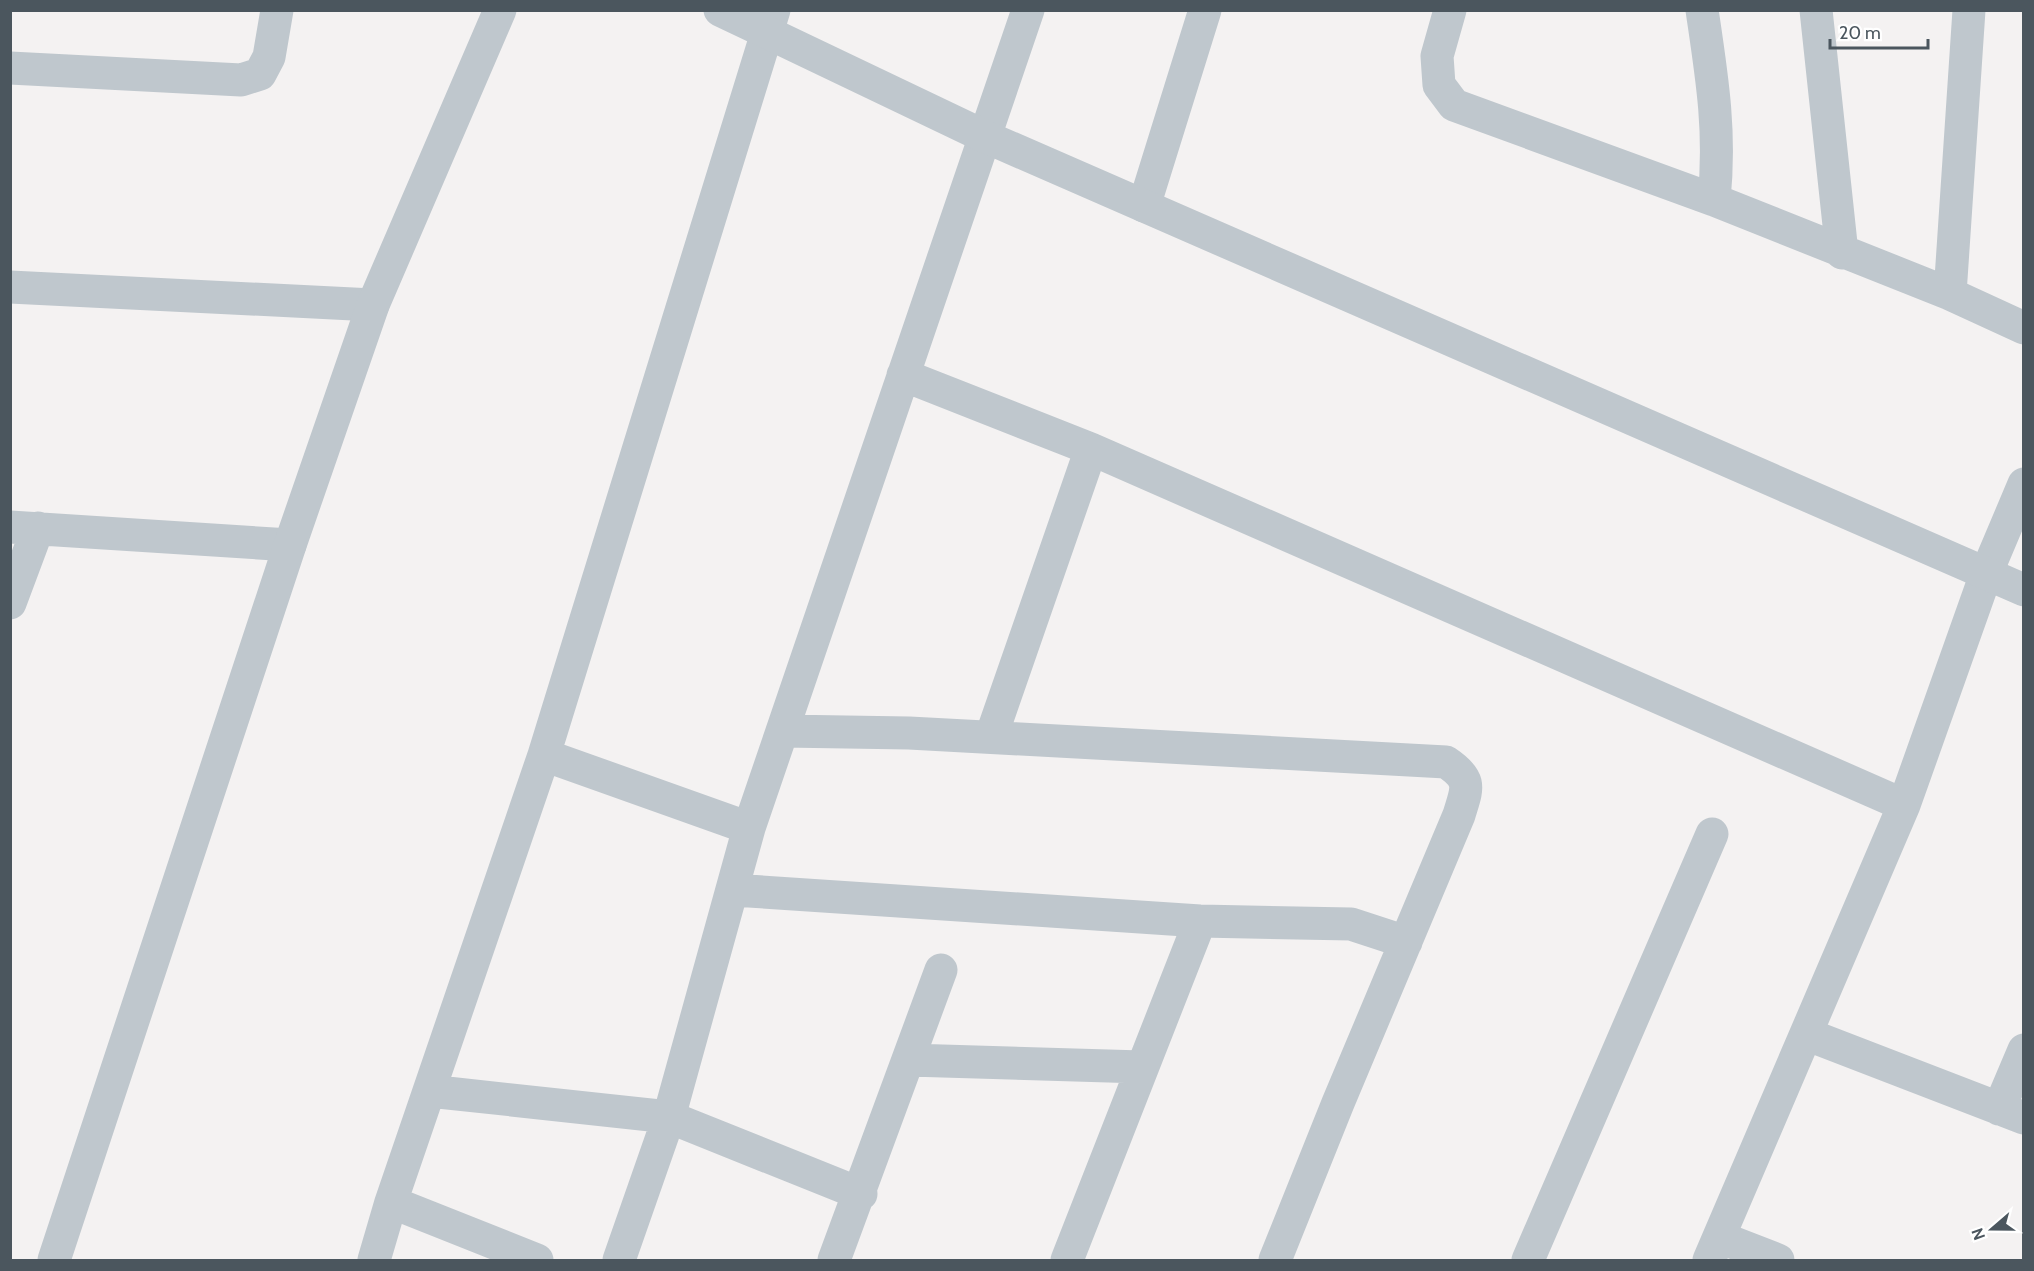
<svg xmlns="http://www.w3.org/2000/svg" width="2034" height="1271" font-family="Cabin,sans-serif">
<rect width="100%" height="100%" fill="#f4f2f2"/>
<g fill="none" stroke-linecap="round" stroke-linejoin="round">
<path stroke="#bfc7cd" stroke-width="33" d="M 1450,10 L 1437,56 L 1439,85 L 1454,105 L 1714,200 L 1950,294 L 2024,328
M 1702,10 C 1712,77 1721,132 1714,200
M 1816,10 L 1842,253
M 10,68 L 241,80 L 260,74 L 269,57 L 277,10
M 1144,206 L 1205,10
M 10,287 L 373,305
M 1950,294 L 1969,10
M 903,375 L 1091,449 L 1904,805
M 10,527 L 290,545
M 10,603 L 38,528
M 783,731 L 909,733 L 1446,762 C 1473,780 1467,788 1459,815 L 1338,1103 L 1275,1260
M 991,737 L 1091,449
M 544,755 L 749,828
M 733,890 L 1200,921 L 1351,924 L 1406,942
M 1806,1034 L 2024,1118
M 909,1060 L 1142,1067
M 429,1091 L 669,1117 L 861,1194
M 1999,1109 L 2024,1050
M 391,1202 L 537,1260
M 1719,1237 L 1778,1260
M 374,1260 L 391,1202 L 544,755 L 774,10
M 619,1260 L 669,1117 L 749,828 L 1028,10
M 834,1260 L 941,970
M 1067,1260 L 1200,921
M 1528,1260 L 1712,834
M 1709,1260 L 1904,805 L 1986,574 L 2024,484"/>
<path stroke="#bfc7cd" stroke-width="33" d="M 720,10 L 986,137 L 2024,590
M 54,1260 L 290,545 L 373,305 L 500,10"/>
</g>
<rect width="2034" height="1271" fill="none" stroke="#4b565e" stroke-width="24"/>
<g transform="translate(1992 1229) rotate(250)" stroke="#ffffff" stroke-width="4.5" paint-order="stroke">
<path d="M0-4.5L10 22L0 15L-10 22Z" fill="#4b565e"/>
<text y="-9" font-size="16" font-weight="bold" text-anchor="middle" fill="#4b565e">N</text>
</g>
<path d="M1830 39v9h98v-9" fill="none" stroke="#4b565e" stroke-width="3"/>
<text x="1839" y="39" font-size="18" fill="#4b565e" stroke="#ffffff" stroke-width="4.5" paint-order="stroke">20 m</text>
</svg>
